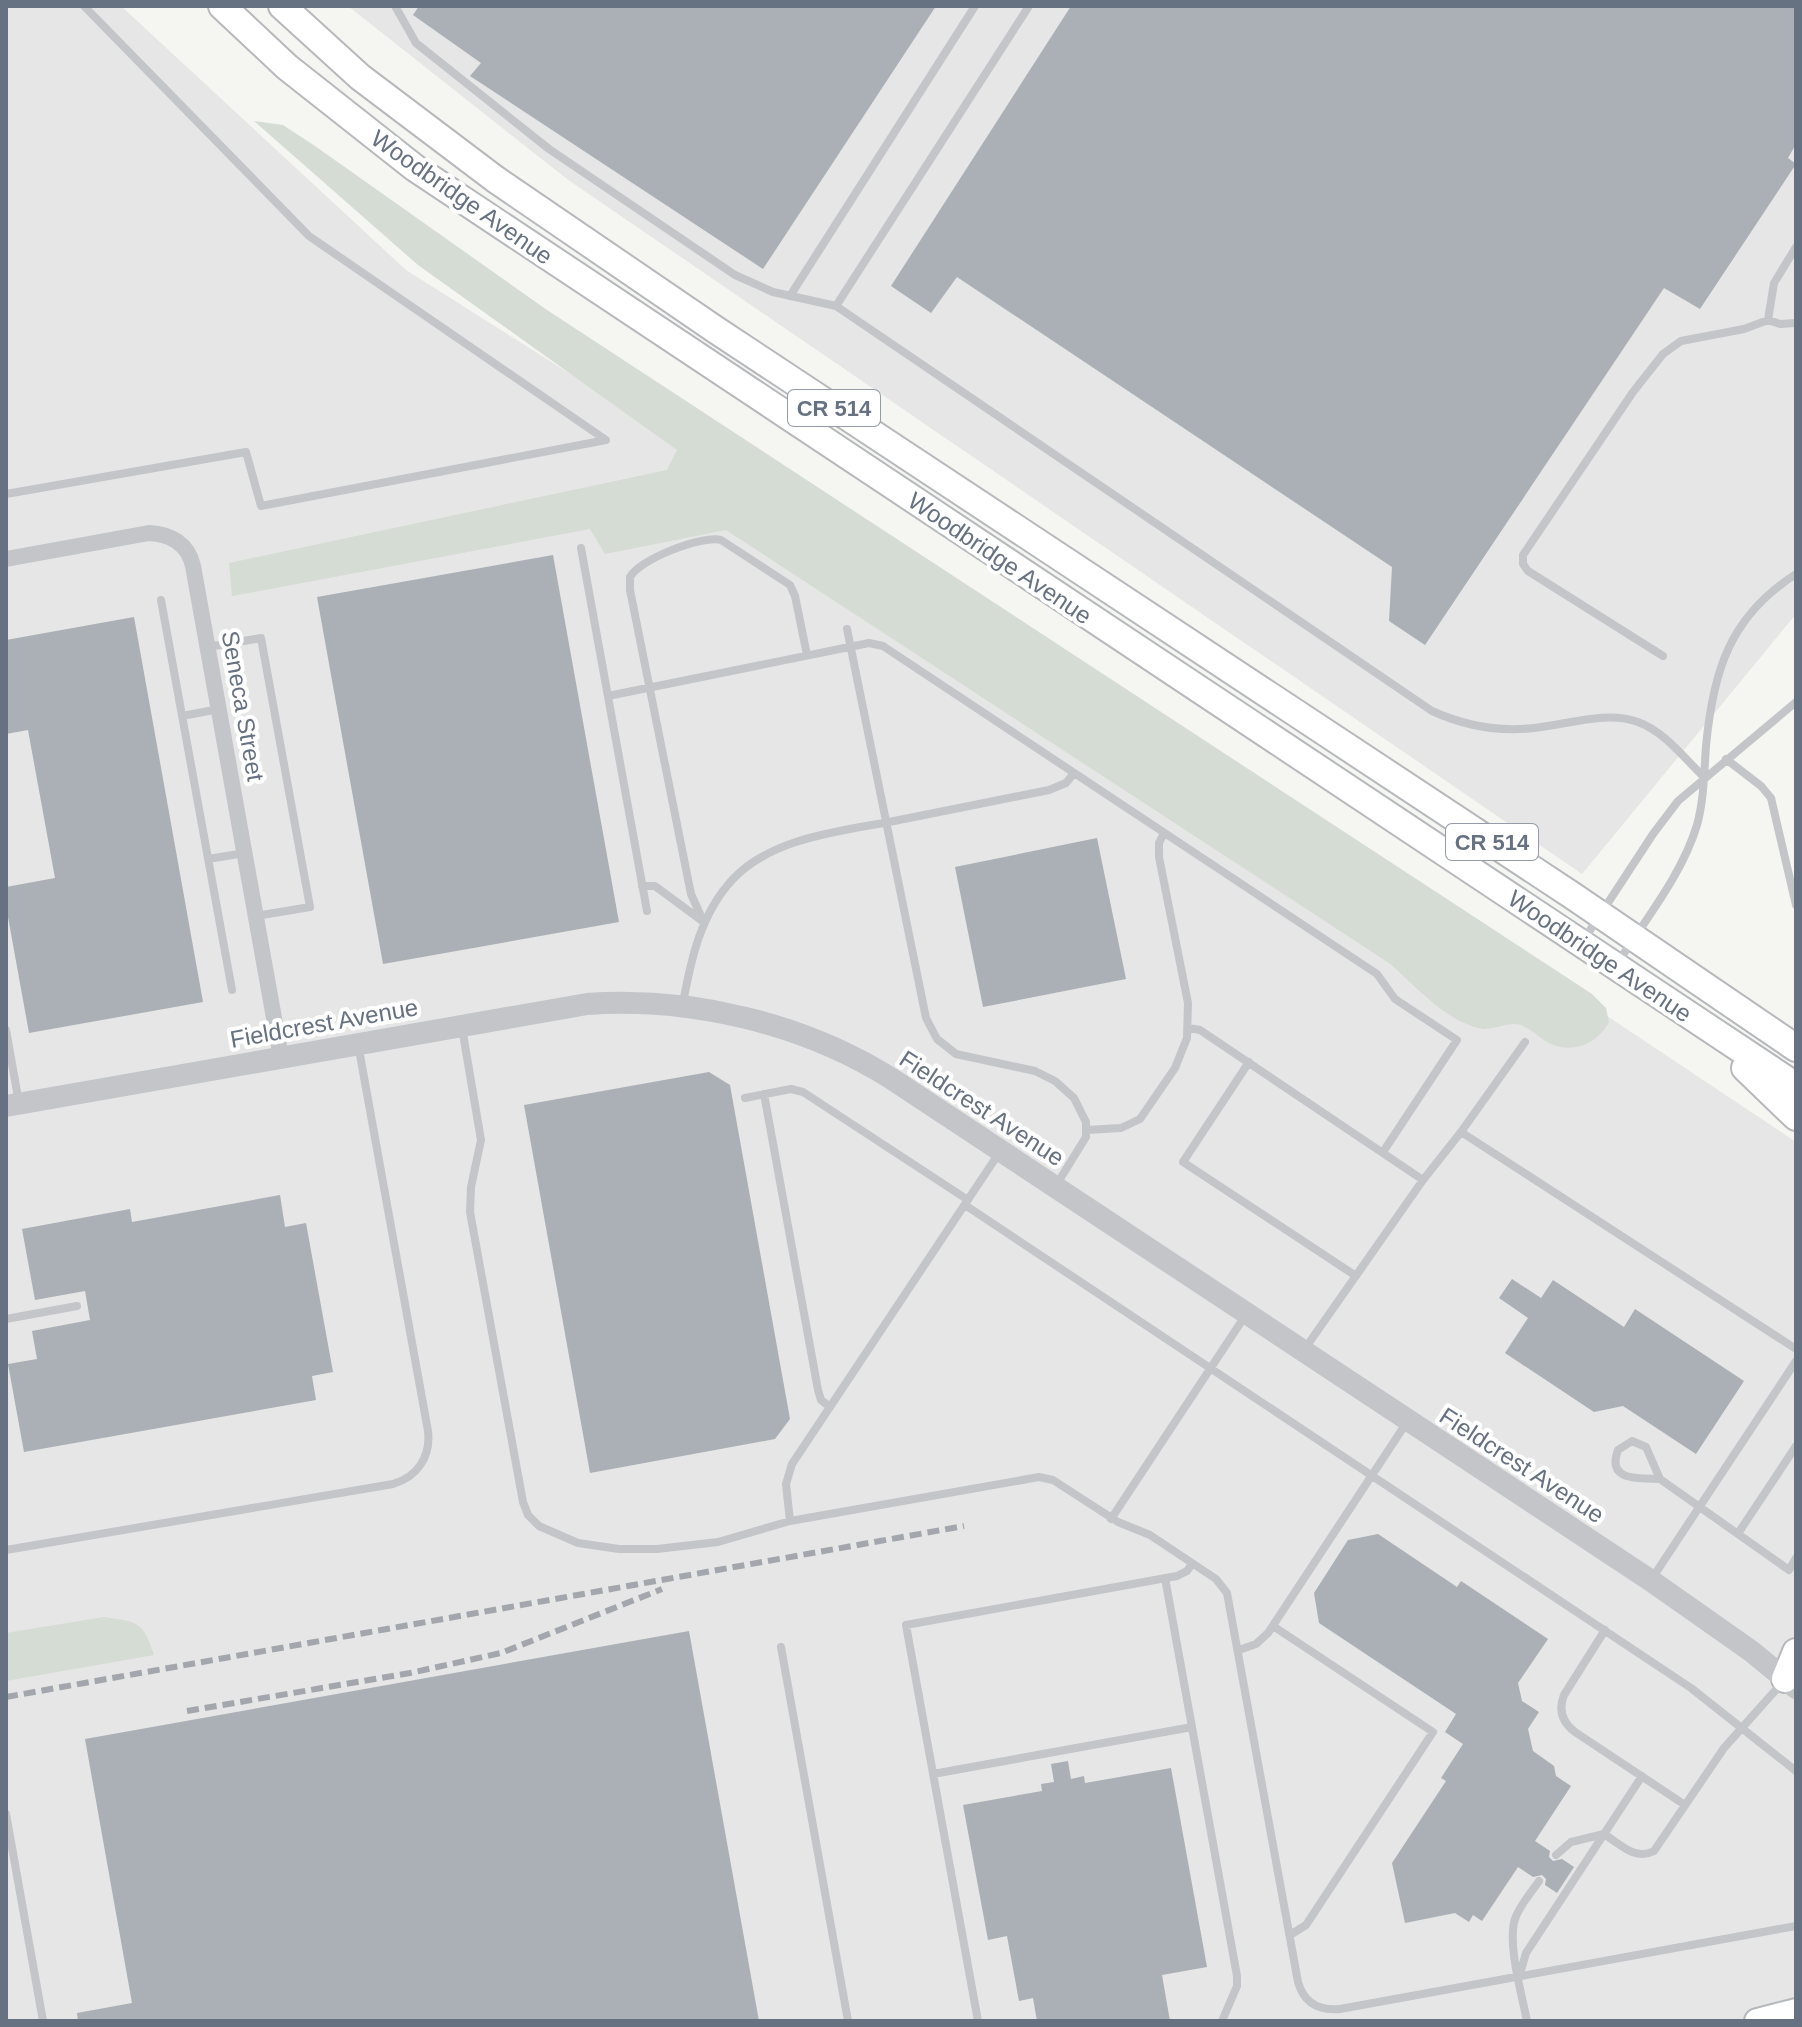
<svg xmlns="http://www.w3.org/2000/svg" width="1802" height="2027" font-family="Helvetica,sans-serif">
<rect width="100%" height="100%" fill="#f5f5f2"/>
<path fill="#e5e6e5" d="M 6,6 L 121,6 L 406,270 L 664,433 L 686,402 L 1796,1142 L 1796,2021 L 6,2021 Z
M 348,6 L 1796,6 L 1796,614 L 1582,874 L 567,179 Z"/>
<path fill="#d5dcd3" d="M 254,121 L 283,125 L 315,146 L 547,310 L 1592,994 L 1606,1008 L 1609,1022 C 1597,1045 1570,1055 1547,1042 C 1537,1036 1531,1029 1521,1025 C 1507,1021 1492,1032 1478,1028 C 1443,1019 1416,986 1389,963 L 726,530 L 605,554 L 590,529 L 232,596 L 229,563 L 667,470 L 677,450 L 418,265 Z
M 104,1617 C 138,1622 143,1621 154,1655 L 6,1681 L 6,1633 Z"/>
<path fill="#aab0b6" d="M 419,6 L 936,6 L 763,269 L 470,76 L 481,63 L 413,15 Z
M 1071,6 L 1796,6 L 1796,144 L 1788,158 L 1796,164 L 1700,309 L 1664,288 L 1425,645 L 1389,621 L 1392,567 L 957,277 L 931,313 L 891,286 Z
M 553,555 L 619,922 L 383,964 L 317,597 Z
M 134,617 L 203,1002 L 29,1033 L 6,906 L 6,887 L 55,878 L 28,730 L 6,734 L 6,640 Z
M 1097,838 L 1126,979 L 983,1007 L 955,867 Z
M 709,1072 L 730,1085 L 790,1419 L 775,1439 L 590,1473 L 524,1105 Z
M 280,1195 L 285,1227 L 306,1223 L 333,1372 L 312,1376 L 316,1400 L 24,1452 L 8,1364 L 37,1359 L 32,1331 L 90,1320 L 85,1291 L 35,1300 L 22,1229 L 130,1209 L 132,1222 Z
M 1512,1279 L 1541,1298 L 1553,1280 L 1624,1327 L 1635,1309 L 1744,1381 L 1696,1454 L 1623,1406 L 1594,1412 L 1505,1353 L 1528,1318 L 1499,1298 Z
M 1378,1534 L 1457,1587 L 1461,1581 L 1548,1639 L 1518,1683 L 1522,1701 L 1539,1712 L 1528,1729 L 1533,1751 L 1554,1766 L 1556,1776 L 1571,1786 L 1535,1841 L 1550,1851 L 1549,1857 L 1553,1861 L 1562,1859 L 1574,1867 L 1557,1893 L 1545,1885 L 1546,1879 L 1542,1875 L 1533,1877 L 1518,1867 L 1482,1921 L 1473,1915 L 1469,1922 L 1455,1913 L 1405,1923 L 1392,1863 L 1446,1781 L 1441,1778 L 1463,1744 L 1445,1732 L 1456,1714 L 1319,1623 L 1314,1593 L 1348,1540 Z
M 689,1631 L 759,2021 L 78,2021 L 77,2013 L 132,2003 L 85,1739 Z
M 1068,1761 L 1071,1779 L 1084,1776 L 1085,1783 L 1171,1768 L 1207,1967 L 1162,1975 L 1170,2021 L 1037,2021 L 1033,1998 L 1019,2001 L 1007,1936 L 988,1940 L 963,1805 L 1042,1791 L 1041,1784 L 1054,1782 L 1051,1764 Z"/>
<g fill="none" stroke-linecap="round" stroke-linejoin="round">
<defs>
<path id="secondary" d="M 1757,2021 L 1796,2011"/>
<path id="primary" d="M 222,6 L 287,67 L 415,168 L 1796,1086
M 282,6 L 360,77 L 495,179 L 716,330 L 1573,896 L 1796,1048
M 1745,1068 L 1796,1117
M 1785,1679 L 1796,1652"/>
</defs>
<use href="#secondary" stroke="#b5b8bd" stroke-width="28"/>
<use href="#primary" stroke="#b6b8bc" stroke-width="30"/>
<path stroke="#c3c5c9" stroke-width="8" d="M 395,6 L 416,43 L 549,149 L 735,275 L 773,292 L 836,306
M 1029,6 L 836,306 L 1432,711 C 1465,726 1499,732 1534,728 C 1566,725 1607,710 1638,722 C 1665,732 1684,758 1704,777
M 790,296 L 975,6
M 1768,320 L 1774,283 L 1796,247
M 6,494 L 246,452 L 261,506 L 606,440 L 309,236 L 84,6
M 581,548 L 647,911
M 161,600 L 232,990
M 847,629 L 926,1018 L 937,1039 L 956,1054 L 1035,1071 L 1055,1081 L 1074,1098 L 1086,1122 L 1086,1137 L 1055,1187
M 208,647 L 261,638 L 310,907 L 256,916
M 1663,656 L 1528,571 L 1523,564 L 1523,555 L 1633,392 L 1663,354 L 1681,341 L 1744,329 L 1768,320 L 1780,324 L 1796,323
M 608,696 L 869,643 L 883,646 L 1371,970 L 1377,974 L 1395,999 L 1457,1040 L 1383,1152
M 182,716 L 219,709
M 1726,759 L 1761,786 L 1771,798 L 1796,905
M 208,859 L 245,853
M 642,886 L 655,886 L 701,920
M 704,923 L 691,894 L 630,590 L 630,577 C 640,559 702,535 721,540 L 790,585 L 795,596 L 807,655
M 1583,941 L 1653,834 L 1678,801 L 1796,702
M 1617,964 C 1645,920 1682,875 1697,825 C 1704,800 1704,772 1706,746 C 1713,671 1730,616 1796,574
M 683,1003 C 691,959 701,913 733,879 C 775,835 847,831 904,819 C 952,809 1001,800 1049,790 L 1066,783 L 1074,773
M 462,1028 L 481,1140 L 471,1187 L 470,1212 L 523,1502 L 528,1515 L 539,1526 L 578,1543 L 619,1549 L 657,1549 L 718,1542 L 790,1521 L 1039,1477 L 1053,1480 L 1118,1522 L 1150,1535 L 1216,1579 L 1227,1593 L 1298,1982 C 1304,2003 1319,2011 1340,2009 L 1796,1926
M 1189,1028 L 1200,1030 L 1423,1180
M 6,1030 L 19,1103
M 1249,1062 L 1183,1162 L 1356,1276
M 764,1094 L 818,1390 L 821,1400 L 830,1407
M 745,1098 L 791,1089 L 803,1092 L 968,1200
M 1087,1130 L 1121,1128 L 1140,1119 L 1175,1068 L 1187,1038 L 1188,1003 L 1159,857 L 1159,843 L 1164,833
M 1461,1132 L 1796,1349
M 965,1205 L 1691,1688 L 1796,1771
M 6,1319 L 77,1306
M 1304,1350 L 1423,1180 L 1461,1132 L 1525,1042
M 1632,1441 L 1646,1447 L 1660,1479 C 1639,1478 1606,1482 1618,1450 Z
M 1660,1479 L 1789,1570 L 1796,1558
M 1111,1519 L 1245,1316
M 790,1521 L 786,1484 L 792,1464 L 999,1153
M 1739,1532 L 1796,1446
M 6,1550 L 393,1484 C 417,1477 431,1457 428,1431 L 358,1044
M 1165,1578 L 1237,1976 L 1237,1986 L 1222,2021
M 1651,1580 L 1796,1361
M 1273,1626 L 1433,1732 L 1306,1925 L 1290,1935
M 1605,1630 L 1564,1695 C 1558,1710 1562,1722 1575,1732 L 1685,1805
M 781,1647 L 848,2021
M 1239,1650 L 1256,1644 L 1268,1633 L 1407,1422
M 933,1774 L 1192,1727
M 6,1814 L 43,2021
M 1556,1855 L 1571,1842 L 1604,1834 C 1620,1844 1635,1861 1654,1851 L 1724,1748 L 1782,1683
M 1519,1977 L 1526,1953 L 1642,1776
M 978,2021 L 906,1625 L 1177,1576 L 1187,1571 L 1192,1564
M 1527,2021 C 1522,1995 1507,1944 1515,1919 C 1519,1906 1531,1893 1539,1881"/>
<path stroke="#c3c5c9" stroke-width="16" d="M 6,559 L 149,533 C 171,534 188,544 193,566 L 281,1057"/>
<path stroke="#c3c5c9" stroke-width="22" d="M 6,1106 L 587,1004 C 692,997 803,1023 892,1079 L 1650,1580 L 1751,1651 L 1796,1688"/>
<use href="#secondary" stroke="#fff" stroke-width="24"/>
<use href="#primary" stroke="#fff" stroke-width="26"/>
<path stroke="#a3a7ad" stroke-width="6" stroke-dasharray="12 6" stroke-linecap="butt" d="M 6,1697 L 964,1526
M 187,1711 L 410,1673 L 501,1653 L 662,1589"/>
</g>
<g text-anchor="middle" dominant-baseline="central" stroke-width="8" stroke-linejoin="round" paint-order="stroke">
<g fill="#fff" stroke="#949ca7" stroke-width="2">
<rect x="788" y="390" width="92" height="36" rx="6"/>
<rect x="1446" y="824" width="92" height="36" rx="6"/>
</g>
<g font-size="22" font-weight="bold" fill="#667181">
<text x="834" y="408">CR 514</text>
<text x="1492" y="842">CR 514</text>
</g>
<g font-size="24" fill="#667181" stroke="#fff">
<text transform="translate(462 197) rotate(35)">Woodbridge Avenue</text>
<text transform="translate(1000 558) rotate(34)">Woodbridge Avenue</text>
<text transform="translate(243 706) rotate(80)">Seneca Street</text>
<text transform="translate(1600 956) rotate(34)">Woodbridge Avenue</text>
<text transform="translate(324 1023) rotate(-10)">Fieldcrest Avenue</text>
<text transform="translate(982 1108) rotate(33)">Fieldcrest Avenue</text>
<text transform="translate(1522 1465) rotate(33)">Fieldcrest Avenue</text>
</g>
</g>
<rect width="1802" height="2027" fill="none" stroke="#667181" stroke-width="16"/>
</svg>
